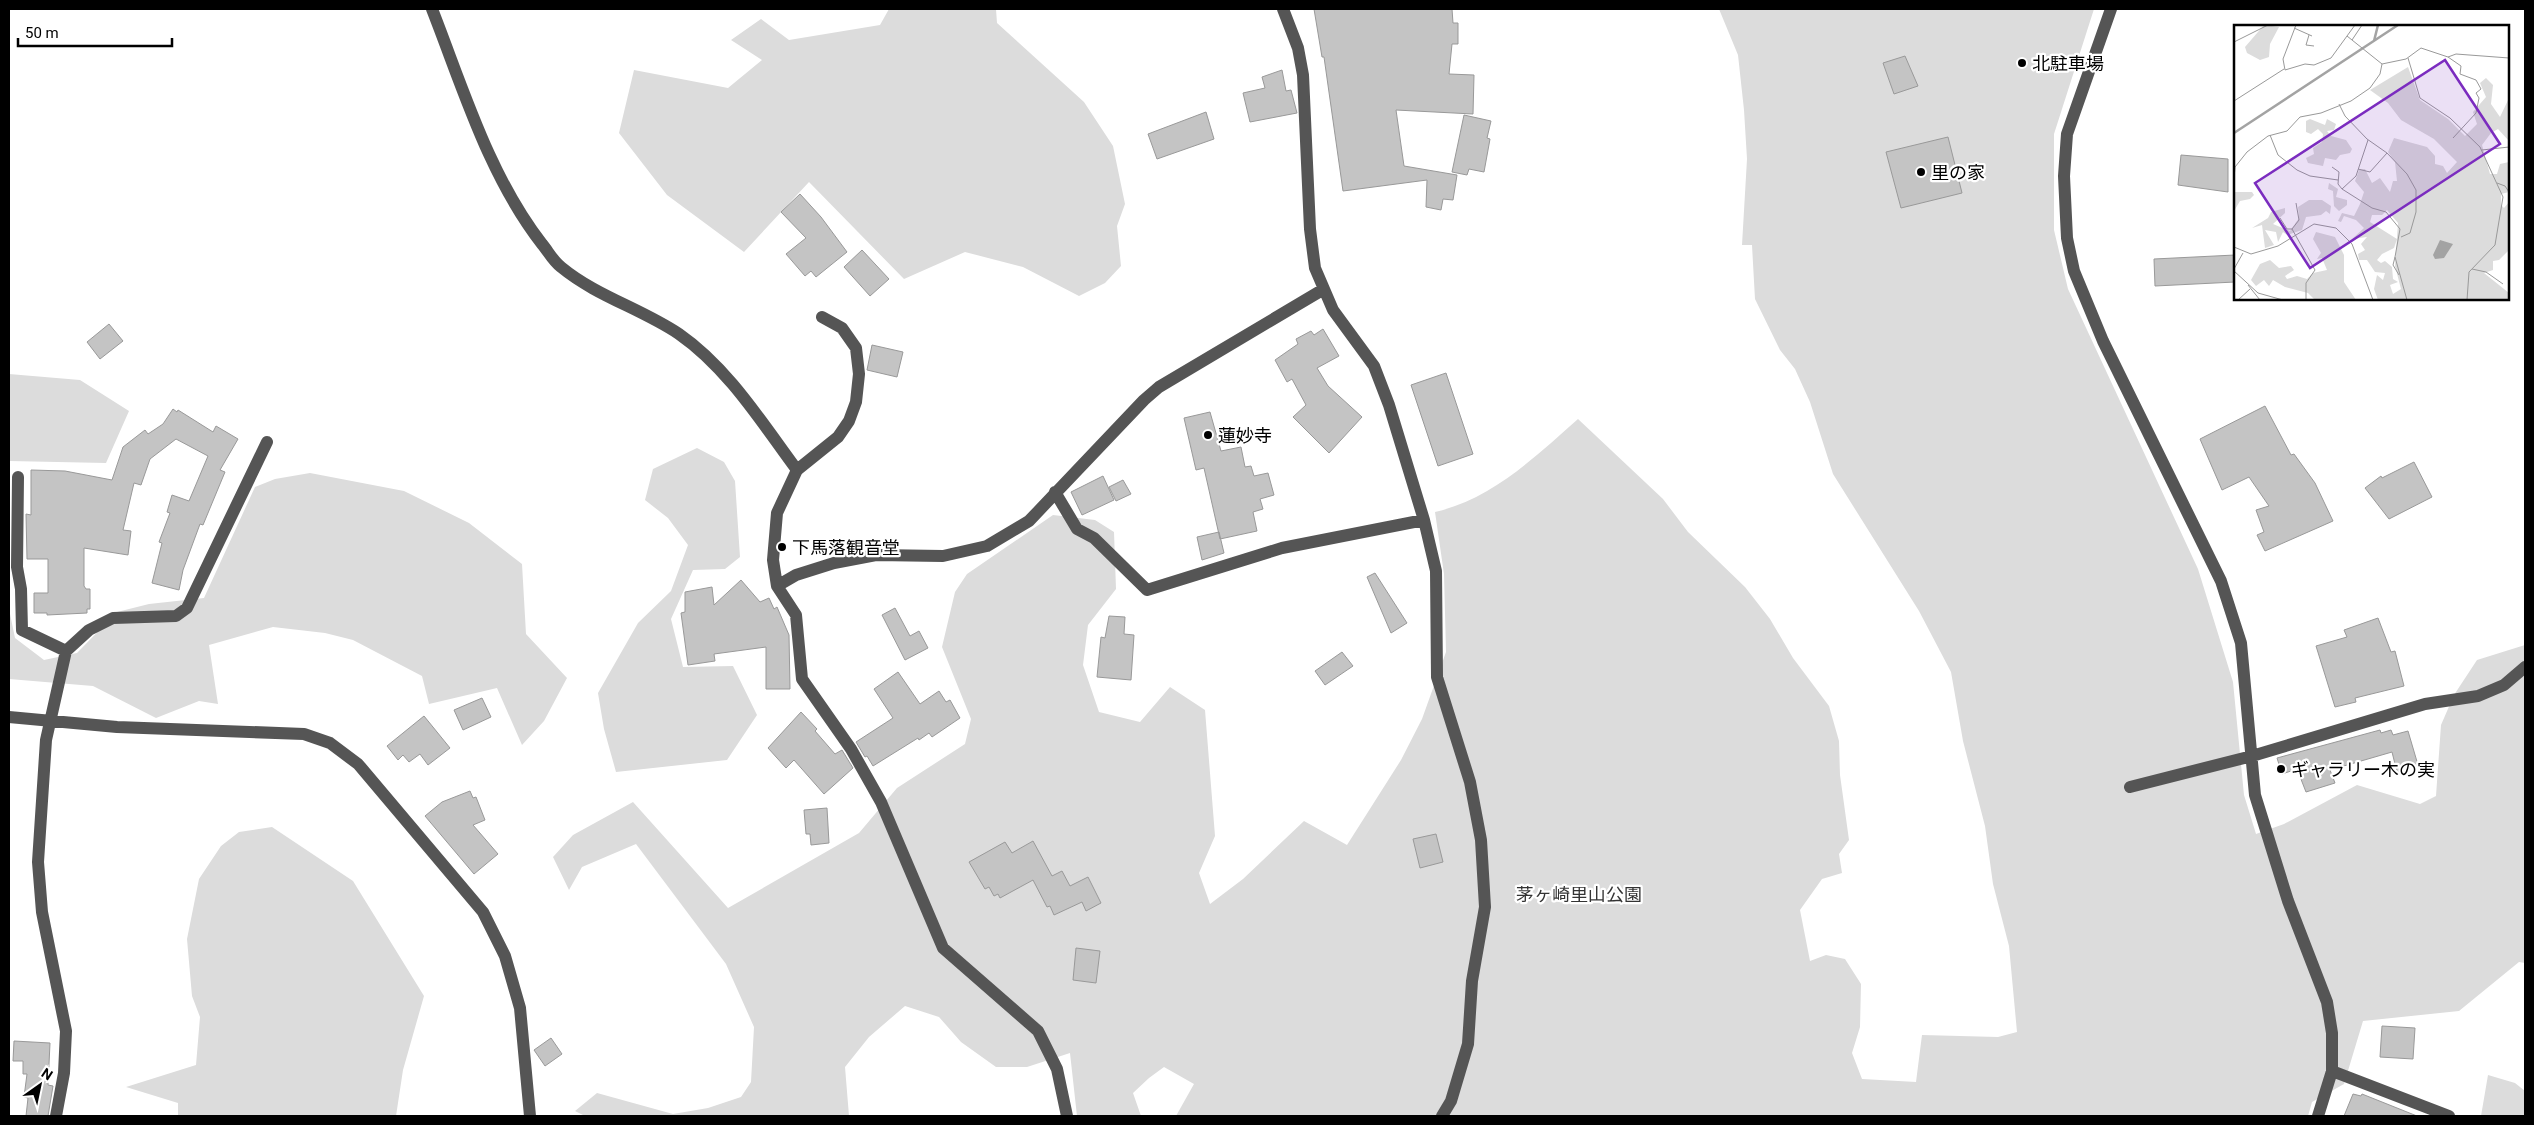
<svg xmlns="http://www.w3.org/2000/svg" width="2534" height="1125" font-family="Roboto,'Noto Sans JP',sans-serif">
<rect width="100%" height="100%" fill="#fff"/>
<path fill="#dcdcdc" d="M 889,9 L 996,9 L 997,23 L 1084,102 L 1113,146 L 1125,204 L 1117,226 L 1121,266 L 1105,283 L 1079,296 L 1023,267 L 965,252 L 904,279 L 809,182 L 744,252 L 667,195 L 619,133 L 634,70 L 728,88 L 762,60 L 731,40 L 761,19 L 789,40 L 880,25 Z
M 1719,9 L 2094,9 L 2054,134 L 2054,230 L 2068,289 L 2198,569 L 2233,682 L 2244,795 L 2256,834 L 2284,824 L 2357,785 L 2420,804 L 2436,796 L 2441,725 L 2454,695 L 2477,660 L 2525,645 L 2525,963 L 2519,962 L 2459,1011 L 2363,1021 L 2344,1084 L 2312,1102 L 2308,1116 L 1176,1116 L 1194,1084 L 1164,1067 L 1149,1078 L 1133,1093 L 1141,1116 L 1077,1116 L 1070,1053 L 1027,1067 L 996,1067 L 961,1042 L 939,1017 L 905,1006 L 869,1037 L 845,1067 L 849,1116 L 585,1116 L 575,1111 L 597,1093 L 673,1114 L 708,1108 L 741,1097 L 751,1082 L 754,1027 L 726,964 L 636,844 L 582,867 L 569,890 L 553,857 L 573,835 L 633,802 L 728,908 L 859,833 L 897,788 L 965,744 L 971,719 L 942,647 L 955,592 L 967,574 L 1053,515 L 1095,520 L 1114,532 L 1116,589 L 1088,625 L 1083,665 L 1099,712 L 1140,722 L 1170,687 L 1205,710 L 1215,836 L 1199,873 L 1210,904 L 1243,879 L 1304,821 L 1347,845 L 1401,760 L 1422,719 L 1446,652 L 1444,574 L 1435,512 C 1492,499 1535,457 1578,419 L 1663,499 L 1688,532 L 1745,587 L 1770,619 L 1793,658 L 1829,706 L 1839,741 L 1840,775 L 1849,840 L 1839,854 L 1842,873 L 1822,879 L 1800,910 L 1810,961 L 1826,955 L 1845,959 L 1861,984 L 1860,1027 L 1852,1053 L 1862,1079 L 1916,1082 L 1922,1035 L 1998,1037 L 2017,1032 L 2009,946 L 1993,884 L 1985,826 L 1963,741 L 1951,672 L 1919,611 L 1833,474 L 1810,402 L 1795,369 L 1780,350 L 1755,299 L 1752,245 L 1742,245 L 1747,159 L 1744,110 L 1738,55 Z
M 9,374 L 80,380 L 129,411 L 106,463 L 9,461 Z
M 697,448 L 724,462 L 735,481 L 740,557 L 725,569 L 693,570 L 671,619 L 683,667 L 733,666 L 757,715 L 727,760 L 616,772 L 604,729 L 598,693 L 638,623 L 671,591 L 688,545 L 668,518 L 645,500 L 653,469 Z
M 310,473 L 404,491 L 469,523 L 522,564 L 526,634 L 567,678 L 544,721 L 522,745 L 497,688 L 429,704 L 422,676 L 353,640 L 325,633 L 273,627 L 209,645 L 218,704 L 199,701 L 156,718 L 93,686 L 9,679 L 9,609 L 15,638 L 44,660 L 77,653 L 117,612 L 149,604 L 204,598 L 255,487 L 275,479 Z
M 272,827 L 353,881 L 424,996 L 403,1070 L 396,1116 L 178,1116 L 178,1103 L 126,1087 L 196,1065 L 200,1017 L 192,996 L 187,939 L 199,879 L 221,846 L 239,832 Z
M 2488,1075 L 2515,1083 L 2525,1091 L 2525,1116 L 2481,1116 Z"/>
<path fill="#c4c4c4" stroke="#999" d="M 1314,9 L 1452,9 L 1453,23 L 1458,23 L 1458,44 L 1452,44 L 1449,74 L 1474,75 L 1473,114 L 1396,110 L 1404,166 L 1457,175 L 1453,200 L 1443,199 L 1441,210 L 1426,207 L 1427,180 L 1343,191 L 1324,57 L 1322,57 Z
M 1905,56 L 1918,86 L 1894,94 L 1883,63 Z
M 1282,70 L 1286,91 L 1291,90 L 1297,113 L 1250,122 L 1243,93 L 1265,88 L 1262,77 Z
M 1206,112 L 1214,139 L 1157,159 L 1148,134 Z
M 1464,115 L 1491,121 L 1487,138 L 1490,139 L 1484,172 L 1469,169 L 1467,175 L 1452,172 Z
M 1948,137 L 1962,193 L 1901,208 L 1886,152 Z
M 2181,155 L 2228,159 L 2228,192 L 2178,185 Z
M 800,194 L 821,217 L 847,252 L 816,277 L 811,271 L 805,276 L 786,254 L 806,238 L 781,212 Z
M 862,250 L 889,279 L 870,296 L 844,267 Z
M 2235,255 L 2235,282 L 2155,286 L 2154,259 Z
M 109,324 L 123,341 L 100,359 L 87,342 Z
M 1323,329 L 1339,356 L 1317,368 L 1328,386 L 1362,417 L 1329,453 L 1293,417 L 1306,405 L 1292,379 L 1287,382 L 1275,360 L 1298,344 L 1296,339 L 1311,331 L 1314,335 Z
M 872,345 L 903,352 L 897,377 L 867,370 Z
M 1446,373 L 1473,454 L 1438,466 L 1411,385 Z
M 2265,406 L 2291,455 L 2294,454 L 2315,483 L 2333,521 L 2265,551 L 2257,535 L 2264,532 L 2256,510 L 2269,506 L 2249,477 L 2222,490 L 2200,439 Z
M 173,409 L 177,412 L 178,410 L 213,432 L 216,426 L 238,439 L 220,470 L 225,472 L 203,525 L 200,524 L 183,570 L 179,590 L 152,583 L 162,543 L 159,542 L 170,513 L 167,512 L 172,495 L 189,501 L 208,456 L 176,439 L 150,459 L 141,485 L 134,483 L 123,530 L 131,531 L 128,555 L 84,548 L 84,586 L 86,589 L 90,589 L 90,609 L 87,609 L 87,613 L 47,615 L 47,613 L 34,613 L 34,593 L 48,593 L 48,559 L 27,559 L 26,514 L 31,515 L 31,470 L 65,471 L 112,480 L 123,447 L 145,430 L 148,434 L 163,424 Z
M 1210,412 L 1221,451 L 1241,447 L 1245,467 L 1251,466 L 1254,476 L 1268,473 L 1274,495 L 1260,499 L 1263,509 L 1253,512 L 1257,531 L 1220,539 L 1204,468 L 1196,470 L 1184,418 Z
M 2414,462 L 2432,497 L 2389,519 L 2365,488 L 2381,476 L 2382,478 Z
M 1103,476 L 1114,500 L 1082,515 L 1071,492 Z
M 1123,480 L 1131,494 L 1116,501 L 1109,487 Z
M 1219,532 L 1224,553 L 1202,560 L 1197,537 Z
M 1375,573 L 1407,623 L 1391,633 L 1367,577 Z
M 741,580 L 760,602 L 769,598 L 774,609 L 777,607 L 789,635 L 790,689 L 766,689 L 766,647 L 714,654 L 715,661 L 688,665 L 681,613 L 685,612 L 685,592 L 712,587 L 714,605 Z
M 895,608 L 910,636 L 919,631 L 928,648 L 905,660 L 882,615 Z
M 1109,616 L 1125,617 L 1124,634 L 1134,635 L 1131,680 L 1097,677 L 1101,637 L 1105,638 Z
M 2378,618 L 2391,652 L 2395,651 L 2404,686 L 2355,698 L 2356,702 L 2335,707 L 2316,646 L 2347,637 L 2344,630 Z
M 1342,652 L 1353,666 L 1325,685 L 1315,671 Z
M 898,672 L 920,704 L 939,691 L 946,702 L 950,700 L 960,718 L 932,737 L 929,733 L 919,740 L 918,738 L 873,766 L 867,756 L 865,757 L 856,742 L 893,718 L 874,689 Z
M 482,698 L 491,717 L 463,730 L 454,710 Z
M 801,712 L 817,729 L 815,731 L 835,754 L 842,750 L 853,768 L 824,794 L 794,760 L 786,768 L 768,748 Z
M 424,716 L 450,748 L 428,765 L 420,754 L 409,762 L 403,755 L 398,760 L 387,746 Z
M 2380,730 L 2381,733 L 2391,730 L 2393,735 L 2408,731 L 2418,765 L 2397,772 L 2392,752 L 2330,770 L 2335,783 L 2306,792 L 2297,769 L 2282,774 L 2277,758 Z
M 470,791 L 473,798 L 476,797 L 485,820 L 473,825 L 498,854 L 474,874 L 425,816 L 442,802 Z
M 827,808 L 829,843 L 811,845 L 810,834 L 806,834 L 804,810 Z
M 1436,834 L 1443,862 L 1420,868 L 1413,839 Z
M 1033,841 L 1052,876 L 1062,871 L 1070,886 L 1088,877 L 1101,903 L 1086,911 L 1082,902 L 1054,915 L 1050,906 L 1047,907 L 1033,880 L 1000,898 L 998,894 L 994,896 L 989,887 L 985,889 L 969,862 L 1005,842 L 1012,853 Z
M 1076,948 L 1100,951 L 1096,983 L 1073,980 Z
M 2382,1026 L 2415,1028 L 2413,1059 L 2380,1057 Z
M 551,1038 L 562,1054 L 545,1066 L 534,1050 Z
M 14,1041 L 50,1043 L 48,1085 L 53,1086 L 48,1116 L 26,1116 L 28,1098 L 24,1097 L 27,1074 L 23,1074 L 23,1061 L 13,1061 Z
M 2353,1094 L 2361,1096 L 2362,1094 L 2417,1116 L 2344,1116 Z"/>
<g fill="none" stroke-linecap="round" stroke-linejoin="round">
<path stroke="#555" stroke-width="12" d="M 432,9 C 463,88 489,176 542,244 C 548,251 553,261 561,267 C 596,296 642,309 679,334 C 728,368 762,423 797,470
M 1283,9 L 1298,48 L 1303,75 L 1310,229 L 1315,268 L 1333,310 L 1374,366 L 1389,405 L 1424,520 L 1436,571 L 1437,677 L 1470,782 L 1481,840 L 1485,907 L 1472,981 L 1468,1044 L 1451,1101 L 1442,1116
M 2111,9 L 2067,134 L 2064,176 L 2067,238 L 2074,271 L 2103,341 L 2221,581 L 2241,643 L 2255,795 L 2288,901 L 2327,1002 L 2332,1033 L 2332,1071 L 2318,1116
M 822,317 L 842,328 L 856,348 L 859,374 L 856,402 L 849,421 L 838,437 L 797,470 L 777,513 L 773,560 L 777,586 L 796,615 L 802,679 L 851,749 L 881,802 L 943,948 L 1038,1031 L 1057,1069 L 1067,1116
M 18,477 L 17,567 L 21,589 L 22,630 L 66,651
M 1055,492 L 1077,529 L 1094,538 L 1147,590 L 1282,548 L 1424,520
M 777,586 L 796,575 L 834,563 L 876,555 L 943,556 L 987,546 L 1029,521 L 1144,400 L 1159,387 L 1324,289
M 9,717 L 117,727 L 304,734 L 330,743 L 358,764 L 483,912 L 505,956 L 520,1008 L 530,1116
M 2130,787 L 2252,756 L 2425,704 L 2478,696 L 2504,685 L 2525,667
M 2332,1071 L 2449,1116
M 56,1116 L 64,1073 L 66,1031 L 42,912 L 38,862 L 46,740 L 66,651 L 89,630 L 113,618 L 176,616 L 187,608 L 267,442"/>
</g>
<g fill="#000" stroke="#fff" stroke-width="2">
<circle cx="2022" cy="63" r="5"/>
<circle cx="1921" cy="172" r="5"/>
<circle cx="1208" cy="435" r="5"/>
<circle cx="782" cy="547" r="5"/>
<circle cx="2281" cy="769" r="5"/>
</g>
<g text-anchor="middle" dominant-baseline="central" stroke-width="4.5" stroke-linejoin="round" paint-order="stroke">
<g font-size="18" fill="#000" stroke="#fff" text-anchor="start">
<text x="2032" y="63">北駐車場</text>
<text x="1931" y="172">里の家</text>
<text x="1218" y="435">蓮妙寺</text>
<text x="792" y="547">下馬落観音堂</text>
<text x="2291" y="769">ギャラリー木の実</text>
</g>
<g font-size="18" fill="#333" stroke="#fff">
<text x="1579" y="894">茅ヶ崎里山公園</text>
</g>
</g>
<g transform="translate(2234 25)">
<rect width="275" height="275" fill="#fff"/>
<path d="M 30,0 L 45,2 L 36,19 L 35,32 L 26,35 L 13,28 L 11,22 ZM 174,42 L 186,75 L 214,94 L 231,111 L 243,99 L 239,87 L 252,72 L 246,58 L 252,53 L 259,60 L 257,79 L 266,92 L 275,73 L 275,116 L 264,104 L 257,108 L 248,120 L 256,149 L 263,149 L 266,139 L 275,137 L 275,167 L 267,169 L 267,180 L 270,183 L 275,177 L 275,225 L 265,235 L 259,236 L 259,245 L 250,248 L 275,268 L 275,275 L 144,275 L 140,264 L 143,250 L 149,255 L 151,248 L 141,247 L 133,235 L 125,235 L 124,229 L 131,225 L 127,219 L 133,212 L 118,214 L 130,203 L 122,195 L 110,191 L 107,197 L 104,196 L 108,188 L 120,191 L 126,179 L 130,167 L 121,156 L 125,145 L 131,144 L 138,158 L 146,153 L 156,167 L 159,156 L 163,156 L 161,137 L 154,127 L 160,113 L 193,122 L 201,131 L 201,139 L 209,141 L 213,148 L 223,137 L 200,114 L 167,95 L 154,78 L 136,65 ZM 153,185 L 164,198 L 161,241 L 167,264 L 159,269 L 156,260 L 164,257 L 159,254 L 158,242 L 151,236 L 147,238 L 143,235 L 148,229 L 160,223 L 163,214 L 136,197 L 138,190 L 148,190 ZM 76,94 L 91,100 L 93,94 L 102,99 L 100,105 L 93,106 L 97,111 L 112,115 L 118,124 L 116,128 L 106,130 L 102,135 L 91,133 L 89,141 L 74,138 L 72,133 L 80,129 L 79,123 L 88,117 L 89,109 L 84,104 L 77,109 L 72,107 L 72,96 ZM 95,158 L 104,164 L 102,172 L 113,175 L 113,180 L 105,186 L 100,181 L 99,166 L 94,164 ZM 0,167 L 18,167 L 20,170 L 16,174 L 6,176 L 0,186 ZM 75,175 L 88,175 L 97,181 L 96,189 L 92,186 L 87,190 L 72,192 L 68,205 L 53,210 L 49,207 L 44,217 L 42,207 L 31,205 L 40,220 L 31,223 L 28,200 L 18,203 L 34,193 L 37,187 L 51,183 L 51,188 L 39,199 L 56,206 L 65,193 L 64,182 ZM 82,207 L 101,212 L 110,230 L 110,257 L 122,275 L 81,275 L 74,268 L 51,262 L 39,255 L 35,261 L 30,255 L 22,261 L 17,255 L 26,239 L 36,235 L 45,243 L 57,241 L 60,245 L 51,251 L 53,254 L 63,251 L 73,254 L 79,248 L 93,245 L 88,233 L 83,234 L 87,228 L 79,214 Z" fill="#dcdcdc" fill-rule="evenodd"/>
<path d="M 206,215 L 219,219 L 210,233 L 201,234 L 199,230 Z" fill="#a3a3a3"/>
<path fill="none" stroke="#a3a3a3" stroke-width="2.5" d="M 140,16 L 144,0M 0,108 L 164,0"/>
<path fill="none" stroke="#999" stroke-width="1" d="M 128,0 L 118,15 L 148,39 L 172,34 L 187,23 L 214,32 L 222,29 L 275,33M 60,3 L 78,11M 75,10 L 72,20 L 80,21M 118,15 L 113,11 L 121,0M 0,17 L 34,0M 214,32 L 227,41 L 226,49 L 242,55 L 247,64 L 242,68 L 245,73 L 242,88 L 219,113M 174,33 L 186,73 L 216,93 L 246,122 L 269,172 L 261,220 L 235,247 L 233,275M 51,45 L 71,39 L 80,40 L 97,33 L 113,11M 51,45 L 49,34 L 62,0M 0,76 L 50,44M 105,79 L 111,91 L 133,114 L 153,128 L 173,149 L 182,165 L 182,187 L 176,208 L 167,212M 36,110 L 44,130 L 63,145 L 76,151 L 104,155M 248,125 L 275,122M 98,142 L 105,147 L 104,159 L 108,164 L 138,183 L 152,187 L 166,204 L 161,232 L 173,275M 124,144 L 136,147 L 153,128M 0,153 L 1,142 L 13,127 L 34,111 L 53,106 L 66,92 L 87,88 L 117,76 L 136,63 L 146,49 L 148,39M 263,158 L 271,161 L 275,167M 108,164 L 122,151 L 134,115M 62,178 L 65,195 L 58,204 L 81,245 L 72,258 L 72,275M 46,193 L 53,204 L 58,204M 0,222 L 17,229 L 44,221 L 80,199 L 102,203 L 118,219 L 139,275M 161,232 L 159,240 L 165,250M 0,244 L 9,228M 238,244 L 252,247 L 269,259M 0,246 L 24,268 L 49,275M 14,260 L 26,275M 4,275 L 16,264"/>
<path fill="#7b2cbf" fill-opacity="0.15" stroke="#7b2cbf" stroke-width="2.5" d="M 211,35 L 266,119 L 76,243 L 21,158 Z"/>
<rect width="275" height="275" fill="none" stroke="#000" stroke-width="2.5"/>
</g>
<rect width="2534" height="1125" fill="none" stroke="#000000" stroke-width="20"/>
<g transform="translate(40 1085) rotate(33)" stroke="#ffffff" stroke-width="4" paint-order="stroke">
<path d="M0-4L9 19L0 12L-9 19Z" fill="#000000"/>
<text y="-8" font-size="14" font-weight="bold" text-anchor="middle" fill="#000000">N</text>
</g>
<path d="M18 38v8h154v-8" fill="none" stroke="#000000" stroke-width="2.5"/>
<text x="25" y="38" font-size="15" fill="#000000" stroke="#ffffff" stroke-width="4" paint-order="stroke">50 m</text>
</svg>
